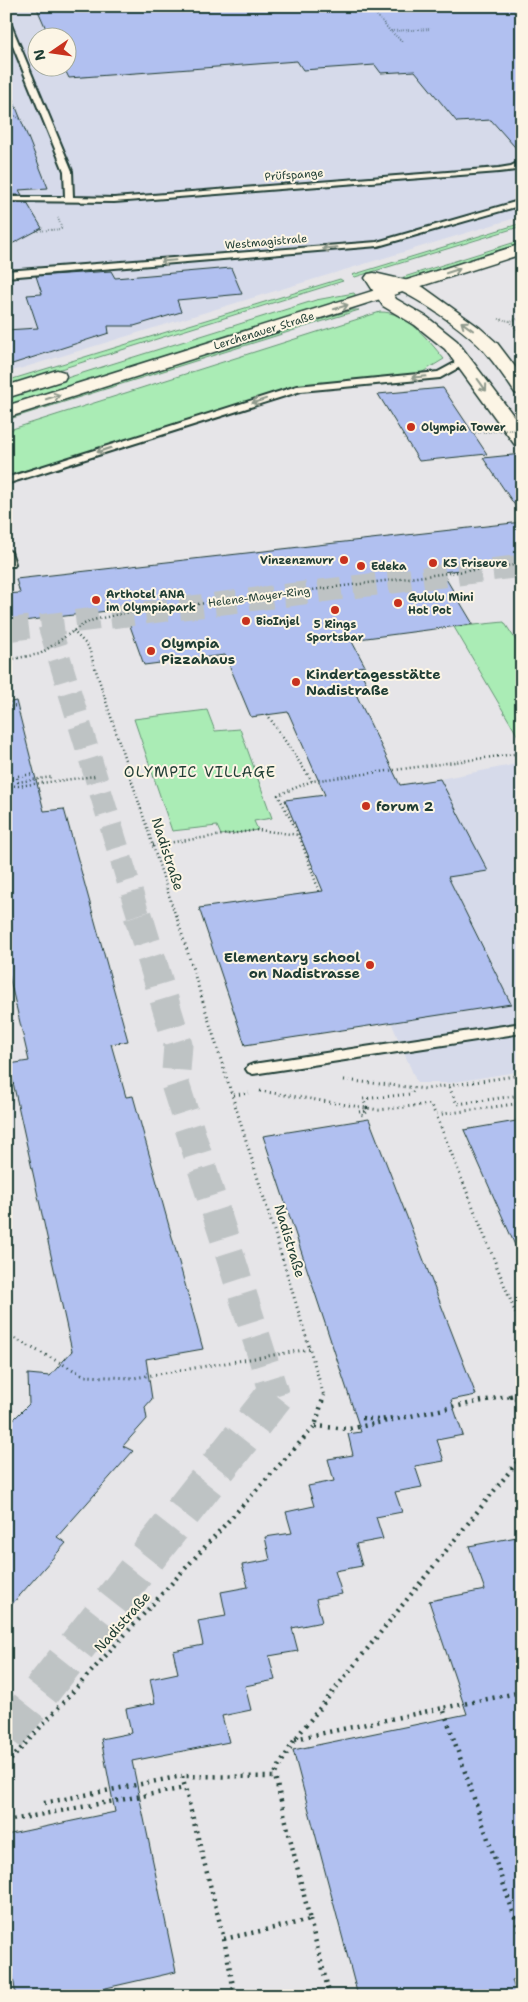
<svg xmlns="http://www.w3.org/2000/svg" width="528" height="2002" font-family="'Shantell Sans',sans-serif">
<rect width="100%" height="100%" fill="#e6e5e8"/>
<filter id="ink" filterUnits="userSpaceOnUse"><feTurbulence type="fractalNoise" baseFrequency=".02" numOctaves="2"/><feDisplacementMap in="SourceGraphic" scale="10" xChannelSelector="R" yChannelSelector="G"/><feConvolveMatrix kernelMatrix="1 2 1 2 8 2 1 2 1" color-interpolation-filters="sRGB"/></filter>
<g filter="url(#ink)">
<path fill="#d6daea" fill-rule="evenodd" d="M 6,6 L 522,6 L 522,216 L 6,373 ZM 38,38 L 68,38 L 68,68 L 38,68 Z
M 522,763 L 522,1071 L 449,1083 L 417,1083 L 391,1022 L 245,1045 L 199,908 L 323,890 L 285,800 L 440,779 Z"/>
<path fill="#aaecb5" stroke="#649474" d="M 522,223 L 522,226 L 355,277 L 352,275 Z
M 522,240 L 522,243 L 404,280 L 401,278 Z
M 340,279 L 343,281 L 6,386 L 6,381 Z
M 354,293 L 356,296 L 6,406 L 6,397 L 316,300 Z
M 352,310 L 359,310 L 6,420 L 6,417 Z
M 380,312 C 407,311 429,341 444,359 L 421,373 L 331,382 L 6,476 L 6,465 L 9,460 L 6,457 L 6,431 Z
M 504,622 L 517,642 L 522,640 L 522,743 L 454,627 Z
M 207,710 L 215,731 L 240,729 L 272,818 L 254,821 L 258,830 L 221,835 L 217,826 L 172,831 L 134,719 Z"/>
<path fill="#b1c0f0" stroke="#1f3d34" d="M 36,6 L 522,6 L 522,155 L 491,120 L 457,122 L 415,71 L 381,73 L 375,65 L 303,70 L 297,61 L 69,78 L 64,68 L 68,68 L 68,38 L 50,38 Z
M 6,87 L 8,87 L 48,188 L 19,190 L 22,195 L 6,195 Z
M 6,203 L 27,203 L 42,228 L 6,247 Z
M 231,268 L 242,294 L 177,300 L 181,312 L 134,326 L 108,326 L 109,333 L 6,366 L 6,330 L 38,328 L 27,295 L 42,294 L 36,276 L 111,271 L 115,278 Z
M 443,388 L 487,454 L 419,461 L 378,394 Z
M 522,454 L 522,516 L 483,458 Z
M 522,522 L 522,563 L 442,572 L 473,624 L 351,640 L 365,666 L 358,667 L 368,686 L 353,688 L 400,785 L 440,779 L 488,871 L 448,877 L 511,1004 L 245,1045 L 199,908 L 323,891 L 285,800 L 325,795 L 288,712 L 251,717 L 225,655 L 144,665 L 124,609 L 6,623 L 6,594 L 20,593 L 16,579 Z
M 16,701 L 44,811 L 64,809 L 128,1041 L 111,1044 L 126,1097 L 133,1096 L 203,1349 L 146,1359 L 152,1399 L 145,1407 L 147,1419 L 123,1446 L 133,1451 L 57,1537 L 66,1543 L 6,1611 L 6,1427 L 29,1404 L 28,1374 L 50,1376 L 72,1351 L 9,1064 L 29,1061 L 6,963 L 6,703 Z
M 369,1119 L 476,1395 L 451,1400 L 463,1435 L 437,1440 L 444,1461 L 415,1466 L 422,1487 L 395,1492 L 402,1512 L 376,1517 L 383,1539 L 356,1544 L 362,1566 L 335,1571 L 342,1594 L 316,1599 L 322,1622 L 292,1628 L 298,1651 L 269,1656 L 275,1680 L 245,1686 L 251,1710 L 222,1716 L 229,1742 L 132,1761 L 176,1972 L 71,1996 L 16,1996 L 6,1932 L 6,1835 L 115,1812 L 101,1739 L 131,1733 L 126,1709 L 155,1703 L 150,1679 L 178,1673 L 173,1651 L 203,1645 L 198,1621 L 226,1616 L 221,1592 L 248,1587 L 242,1565 L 270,1560 L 265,1537 L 292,1533 L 286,1512 L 314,1506 L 308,1486 L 334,1481 L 328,1459 L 353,1455 L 348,1434 L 361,1432 L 263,1136 Z
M 522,1120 L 522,1261 L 464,1130 Z
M 522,1536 L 522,1978 L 512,1980 L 517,1996 L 358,1996 L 293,1750 L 467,1714 L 429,1601 L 485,1590 L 469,1546 Z"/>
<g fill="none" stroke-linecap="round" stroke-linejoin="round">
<path stroke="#bec3c4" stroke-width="23" stroke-dasharray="23 12" stroke-linecap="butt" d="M 49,625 L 139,917
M 6,630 L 522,566"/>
<path stroke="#bec3c4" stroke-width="29" stroke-dasharray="29 15" stroke-linecap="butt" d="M 138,915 L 178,1045 L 175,1084 L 275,1396"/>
<path stroke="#bec3c4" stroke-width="38" stroke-dasharray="38 19" stroke-linecap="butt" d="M 6,1736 L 275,1395"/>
<defs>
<path id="lane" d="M 6,18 L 9,20 L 72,171 L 73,197 L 114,198 L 499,168 L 511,166 L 519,162 L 522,162 L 522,166 L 516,170 L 499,172 L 114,202 L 6,201 L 6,197 L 65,197 L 64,171 L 6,29 Z
M 522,200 L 522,205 L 378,246 L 6,277 L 6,271 L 377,242 Z
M 464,358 L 469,361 L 467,363 L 440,378 L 301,391 L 6,484 L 6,478 L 297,386 L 438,372 Z
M 6,549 L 11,552 L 15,564 L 14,566 L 6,566 Z
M 522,1023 L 522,1033 L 253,1074 L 248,1072 L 246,1069 L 248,1066 L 253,1064 Z"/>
<path id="street" d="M 374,273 L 413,282 L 423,287 L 480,328 L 497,343 L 522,376 L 522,395 L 515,393 C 506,379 496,365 485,352 C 469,333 413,293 389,287 L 396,299 L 427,317 L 457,341 L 522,427 L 522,447 L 515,445 L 445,349 L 415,325 L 383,306 L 365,278 L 368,274 Z"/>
<path id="secondary" d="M 522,244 L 522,254 L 6,418 L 6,406 Z
M 57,370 L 64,372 L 66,376 L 64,380 L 6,398 L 6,386 Z"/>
</defs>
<use href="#lane" stroke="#1f3d34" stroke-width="4"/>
<use href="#street" stroke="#1f3d34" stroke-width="3"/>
<use href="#secondary" stroke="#1f3d34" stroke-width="3"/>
<path stroke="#1f3d34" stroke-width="2" stroke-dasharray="0.5 2" stroke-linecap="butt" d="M 369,6 L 390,31 L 403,42
M 391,31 L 431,29
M 6,99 L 12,114 L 24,121
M 36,231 L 62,229 L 58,218
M 522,318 L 510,321 L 522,337
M 499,319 L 510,321"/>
<path stroke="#1f3d34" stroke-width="2.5" stroke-dasharray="1 3" stroke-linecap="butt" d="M 73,631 L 88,646 L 176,917
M 6,660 L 40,654 L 82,625 L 93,620 L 125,613 L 522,564
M 6,707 L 17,706
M 267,714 L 312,781
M 35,774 L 17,776 L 18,782 L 52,777
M 6,785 L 18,786 L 95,776
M 153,845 L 258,830 L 299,835
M 319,891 L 299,835 L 278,795 L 312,781 L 522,753"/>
<path stroke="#1f3d34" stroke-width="3" stroke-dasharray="1 4" stroke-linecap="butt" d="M 176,915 L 267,1208 L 324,1396
M 344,1080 L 426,1089 L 522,1075
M 449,1087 L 457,1104 L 522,1095
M 234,1095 L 249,1093
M 522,1103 L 436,1115 L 522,1329
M 367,1108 L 368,1111 L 363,1115 L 360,1114 L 359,1112 L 366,1111 Z
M 367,1108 L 363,1099 L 411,1094 L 414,1089
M 6,1334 L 85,1376 L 134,1378 L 310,1349
M 510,1396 L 522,1393"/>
<path stroke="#1f3d34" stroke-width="4.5" stroke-dasharray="2 5" stroke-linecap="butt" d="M 510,1396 L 515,1395
M 362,1418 L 379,1420 L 393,1418
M 315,1426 L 349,1429 L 506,1396 L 522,1399
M 522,1692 L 443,1708 L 522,1938
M 295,1739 L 443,1708
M 6,1765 L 315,1426 L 324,1395
M 44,1803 L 182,1776
M 6,1821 L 185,1788
M 310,1920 L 330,1996
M 224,1939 L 310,1920 L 275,1776 L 273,1776
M 235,1996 L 224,1939 L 182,1776 L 273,1777 L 295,1739 L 522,1456"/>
<use href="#lane" fill="#fcf5e5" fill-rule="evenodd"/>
<use href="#street" fill="#fcf5e5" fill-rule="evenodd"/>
<use href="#secondary" fill="#fcf5e5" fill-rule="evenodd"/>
<path stroke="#1f3d34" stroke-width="2" stroke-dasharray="0.5 2" stroke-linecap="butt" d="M 473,433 L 522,429"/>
<path stroke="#1f3d34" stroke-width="3" stroke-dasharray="1 4" stroke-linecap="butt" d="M 260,1091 L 379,1110 L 430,1104 L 436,1115"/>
</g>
<defs><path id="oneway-shaft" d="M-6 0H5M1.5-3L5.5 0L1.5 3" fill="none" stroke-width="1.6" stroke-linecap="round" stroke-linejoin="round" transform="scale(1.25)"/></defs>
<g stroke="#8e998c">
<use href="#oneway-shaft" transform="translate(330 248) rotate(175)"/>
<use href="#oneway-shaft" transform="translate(168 261) rotate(175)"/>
<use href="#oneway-shaft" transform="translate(453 271) rotate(-18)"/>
<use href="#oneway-shaft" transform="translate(341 307) rotate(-17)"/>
<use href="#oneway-shaft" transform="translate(467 326) rotate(-144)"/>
<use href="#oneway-shaft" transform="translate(419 377) rotate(175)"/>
<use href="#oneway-shaft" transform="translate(482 385) rotate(54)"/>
<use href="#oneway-shaft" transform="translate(53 397) rotate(-18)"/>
<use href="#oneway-shaft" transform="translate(259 401) rotate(162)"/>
<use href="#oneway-shaft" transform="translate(104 450) rotate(162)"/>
</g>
</g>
<g fill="#c8321e" stroke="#fcf5e5" stroke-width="2">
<circle cx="411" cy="427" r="5"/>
<circle cx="344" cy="560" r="5"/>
<circle cx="433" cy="563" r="5"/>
<circle cx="361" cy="566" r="5"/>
<circle cx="96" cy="600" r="5"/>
<circle cx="398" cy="603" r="5"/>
<circle cx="335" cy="610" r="5"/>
<circle cx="246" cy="621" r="5"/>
<circle cx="151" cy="651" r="5"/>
<circle cx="296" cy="682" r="5"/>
<circle cx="366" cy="806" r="5"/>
<circle cx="370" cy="965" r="5"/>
</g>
<g text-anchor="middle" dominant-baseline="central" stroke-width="4" stroke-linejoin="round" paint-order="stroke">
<g font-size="11" fill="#1f3d34" stroke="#fcf5e5">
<text transform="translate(294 175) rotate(-4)">Prüfspange</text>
<text transform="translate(266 242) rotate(-5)">Westmagistrale</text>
<text transform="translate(264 331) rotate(-17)">Lerchenauer Straße</text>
<text transform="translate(259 597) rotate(-7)">Helene-Mayer-Ring</text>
</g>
<g font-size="11" font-weight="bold" fill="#1f3d34" stroke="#fcf5e5" text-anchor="start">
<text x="421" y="427">Olympia Tower</text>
<text x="334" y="560" text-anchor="end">Vinzenzmurr</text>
<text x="443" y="563">K5 Friseure</text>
<text x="371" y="566">Edeka</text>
<text x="106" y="594">Arthotel ANA<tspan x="106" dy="13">im Olympiapark</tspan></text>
<text x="408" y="597">Gululu Mini<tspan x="408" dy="13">Hot Pot</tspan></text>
<text x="256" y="621">BioInjel</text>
<text x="335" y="624" text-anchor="middle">5 Rings<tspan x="335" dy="13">Sportsbar</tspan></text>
</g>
<g font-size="14" font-weight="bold" fill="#1f3d34" stroke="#fcf5e5" text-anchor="start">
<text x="161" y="643">Olympia<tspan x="161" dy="16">Pizzahaus</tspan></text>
<text x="306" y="674">Kindertagesstätte<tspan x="306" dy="16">Nadistraße</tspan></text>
<text x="376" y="806">forum 2</text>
<text x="360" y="957" text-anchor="end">Elementary school<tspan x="360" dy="16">on Nadistrasse</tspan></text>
</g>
<g font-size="14" fill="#1f3d34" stroke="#fcf5e5">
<text transform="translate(168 854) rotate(72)">Nadistraße</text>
<text transform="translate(290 1241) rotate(73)">Nadistraße</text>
<text transform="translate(122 1622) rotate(-48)">Nadistraße</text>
</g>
<g font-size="15" letter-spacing="1" fill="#1f3d34" stroke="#fcf5e5">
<text x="200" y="772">OLYMPIC VILLAGE</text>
</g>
</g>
<rect width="528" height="2002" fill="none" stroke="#fcf5e5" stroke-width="25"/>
<rect x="12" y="12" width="503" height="1977" fill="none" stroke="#1f3d34" stroke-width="2" filter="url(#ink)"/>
<g transform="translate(52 52) rotate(257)"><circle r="24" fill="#fcf5e5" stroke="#a4ab9e"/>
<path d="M0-4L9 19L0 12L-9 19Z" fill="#c8321e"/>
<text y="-8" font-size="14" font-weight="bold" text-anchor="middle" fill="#1f3d34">N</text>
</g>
</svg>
